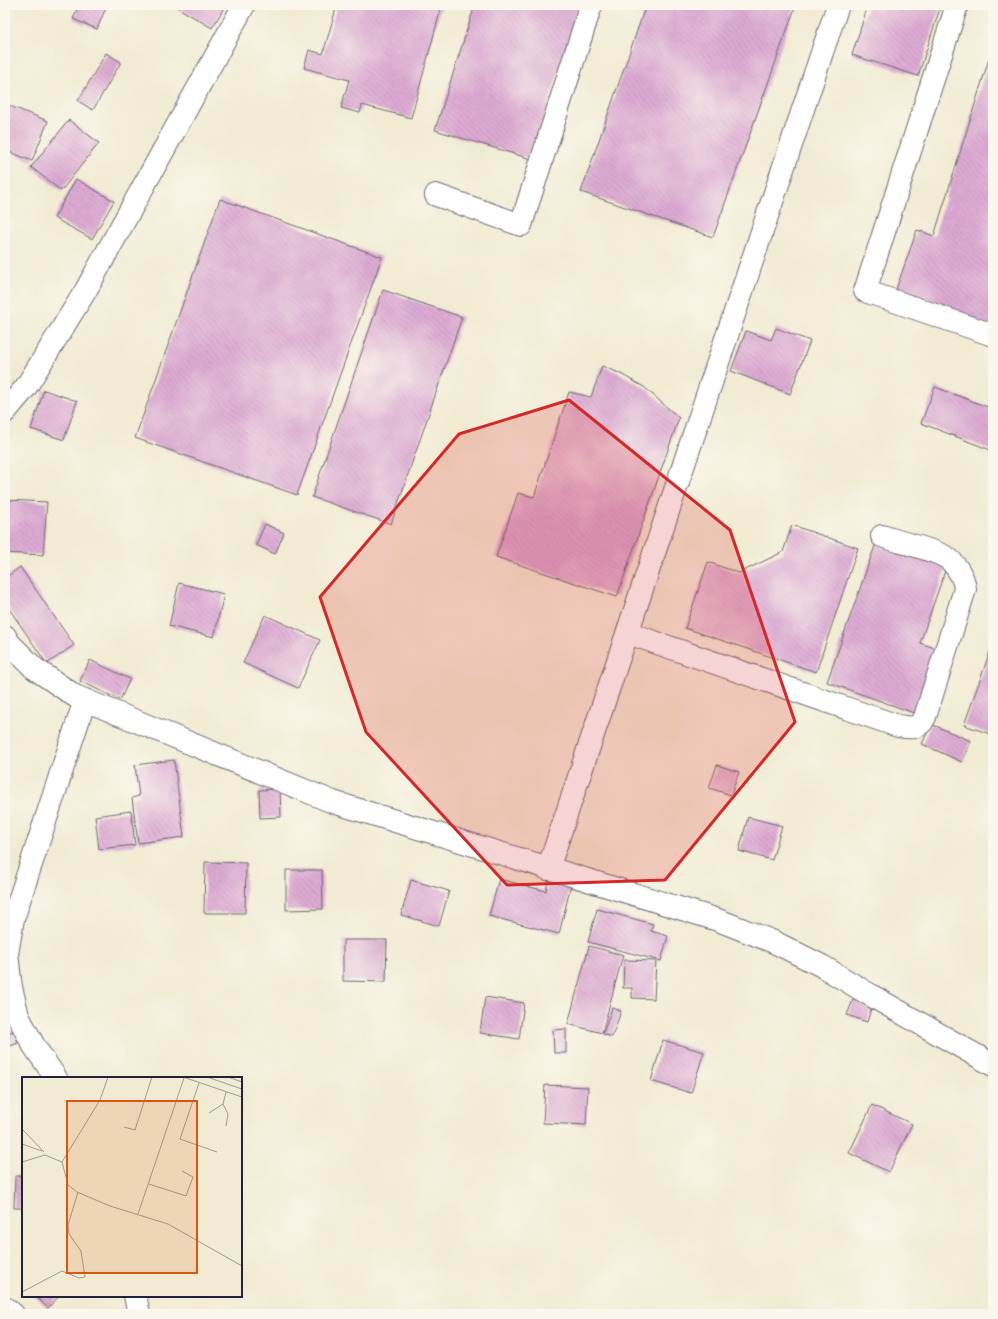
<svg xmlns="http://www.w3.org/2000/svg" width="998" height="1319" font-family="Sriracha,sans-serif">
<defs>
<pattern id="building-back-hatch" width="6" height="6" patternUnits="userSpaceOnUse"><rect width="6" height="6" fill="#ddaad3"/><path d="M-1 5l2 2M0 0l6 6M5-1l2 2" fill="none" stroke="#bd92b6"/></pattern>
</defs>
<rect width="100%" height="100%" fill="#fbf7ec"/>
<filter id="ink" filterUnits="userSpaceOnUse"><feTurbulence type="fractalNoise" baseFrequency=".025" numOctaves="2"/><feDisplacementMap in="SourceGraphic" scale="8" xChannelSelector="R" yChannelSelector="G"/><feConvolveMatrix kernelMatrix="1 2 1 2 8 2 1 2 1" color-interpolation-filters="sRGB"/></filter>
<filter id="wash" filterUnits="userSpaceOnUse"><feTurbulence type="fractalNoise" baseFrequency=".012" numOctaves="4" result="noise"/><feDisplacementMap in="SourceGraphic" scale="16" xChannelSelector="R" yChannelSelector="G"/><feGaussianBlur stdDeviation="0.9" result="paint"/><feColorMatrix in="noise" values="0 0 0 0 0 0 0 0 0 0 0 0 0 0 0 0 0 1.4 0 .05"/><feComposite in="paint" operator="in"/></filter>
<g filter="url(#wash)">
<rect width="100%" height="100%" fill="#f1ebd3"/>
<g id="blocks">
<path fill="url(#building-back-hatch)" d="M 79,5 L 107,5 L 97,29 L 73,19 Z
M 173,5 L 226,5 L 212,28 Z
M 337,5 L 442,5 L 411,118 L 362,105 L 360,113 L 341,108 L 349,80 L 304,68 L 309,50 L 323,54 Z
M 475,5 L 580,5 L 531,159 L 435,130 Z
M 646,5 L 796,5 L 713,237 L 581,192 Z
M 868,5 L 941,5 L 918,76 L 852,55 Z
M 993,46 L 993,330 L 894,295 L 917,230 L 934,236 Z
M 106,53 L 121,62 L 93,110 L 78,101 Z
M 5,104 L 48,121 L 32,161 L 5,150 Z
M 69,120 L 99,143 L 61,191 L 31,167 Z
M 76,179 L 114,201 L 92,239 L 54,218 Z
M 220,199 L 382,257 L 297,495 L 135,438 Z
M 383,290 L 462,317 L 391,524 L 312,497 Z
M 776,328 L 810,341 L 790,394 L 731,371 L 746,331 L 771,340 Z
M 602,366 L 619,373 L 644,387 L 679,418 L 617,597 L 496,557 L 518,493 L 534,497 L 569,392 L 591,397 Z
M 935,387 L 993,409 L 993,451 L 921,423 Z
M 44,390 L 77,401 L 64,440 L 31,429 Z
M 6,500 L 47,502 L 43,555 L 5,553 Z
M 265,524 L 284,533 L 275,554 L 256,545 Z
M 792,525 L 858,548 L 816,672 L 685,628 L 708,562 L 739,573 L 783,552 Z
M 876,543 L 946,568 L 920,643 L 940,650 L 917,714 L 827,682 Z
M 20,567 L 74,645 L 47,664 L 5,603 L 5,578 Z
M 179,583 L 224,594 L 214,637 L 169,626 Z
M 265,615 L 320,640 L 298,688 L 243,663 Z
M 993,643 L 993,735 L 964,725 Z
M 90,660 L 130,679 L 120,700 L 80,681 Z
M 931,724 L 971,741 L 962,762 L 922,744 Z
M 174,760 L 184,837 L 138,843 L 132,798 L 139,796 L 135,765 Z
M 717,765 L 739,772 L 731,795 L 709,788 Z
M 280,789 L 281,817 L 260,818 L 259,790 Z
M 131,811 L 135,845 L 99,849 L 95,816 Z
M 748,817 L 782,826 L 772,860 L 739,851 Z
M 205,862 L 246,863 L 245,913 L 204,913 Z
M 286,870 L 322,870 L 323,909 L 286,910 Z
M 499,879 L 546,891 L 548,880 L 571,885 L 559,934 L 489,916 Z
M 411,880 L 449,891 L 439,926 L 401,915 Z
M 597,909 L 653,924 L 651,931 L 668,936 L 661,961 L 588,942 Z
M 343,940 L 387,940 L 386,982 L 343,981 Z
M 589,946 L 623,955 L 602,1033 L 568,1024 Z
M 624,960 L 656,961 L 654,999 L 632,998 L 632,988 L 623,988 Z
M 485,997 L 524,1003 L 519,1039 L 480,1033 Z
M 853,1000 L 872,1006 L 867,1022 L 847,1015 Z
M 612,1008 L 621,1011 L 612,1037 L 603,1034 Z
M 566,1029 L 566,1053 L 554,1053 L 553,1030 Z
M 14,1031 L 18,1043 L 5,1048 L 5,1034 Z
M 663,1040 L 704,1052 L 691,1093 L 651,1081 Z
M 545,1085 L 588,1087 L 586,1125 L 543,1123 Z
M 872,1105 L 912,1124 L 889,1172 L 849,1153 Z
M 15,1176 L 23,1176 L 23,1208 L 14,1208 Z
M 35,1296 L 59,1296 L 48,1308 Z"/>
</g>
</g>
<g filter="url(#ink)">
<use href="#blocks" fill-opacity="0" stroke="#6a6870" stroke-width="1"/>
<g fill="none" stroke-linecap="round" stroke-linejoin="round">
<defs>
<path id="minor" d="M 957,5 L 865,291 L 993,335
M 436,195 L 521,225 L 591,5
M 5,412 L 26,387 L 86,290 L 244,5
M 628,633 L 898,726 C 910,728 919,730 925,717 L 965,589 C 964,577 955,562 944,556 C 925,547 902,543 882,536
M 5,636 L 9,643 L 34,668 L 75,696 L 333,802 L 718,920 L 774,942 L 822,966 L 872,996 L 993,1065
M 548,869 L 838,5
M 56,1078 L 34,1046 L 18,1016 L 11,987 L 7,954 L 13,919 L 85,700
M 135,1296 L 139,1314
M 5,1308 L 13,1314"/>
</defs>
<use href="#minor" stroke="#6a6870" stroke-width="24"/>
<use href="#minor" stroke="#fff" stroke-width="22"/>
</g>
</g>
<path fill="#d62828" fill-opacity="0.2" stroke="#d62828" stroke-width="3" stroke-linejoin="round" d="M 569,400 L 730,530 L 795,722 L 665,880 L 507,885 L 366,732 L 320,597 L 459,434 Z"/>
<g transform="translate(22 1077)">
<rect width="220" height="220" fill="#f1ebd3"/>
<path fill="none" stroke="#9e9b96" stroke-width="1" d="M 86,0 L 78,23 L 40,85 L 46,108 L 55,115 L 88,129 L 146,147 L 220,189M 161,0 L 220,20M 185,0 L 220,12M 206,0 L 220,5M 177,6 L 158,62 L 195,75M 201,27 L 206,37 L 204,49M 187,36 L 201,27 L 204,15M 102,50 L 113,53 L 130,0M 0,52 L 22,75M 0,67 L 20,74M 0,85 L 23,78 L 40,85M 127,107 L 164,119 L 171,100 L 160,94M 116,137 L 162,1M 0,215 L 40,194 L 57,201 L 63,200 L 59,174 L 47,157 L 46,148 L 56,115"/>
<path fill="#de560e" fill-opacity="0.15" stroke="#de560e" stroke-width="2" d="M 45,24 L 175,24 L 175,196 L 45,196 Z"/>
<rect width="220" height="220" fill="none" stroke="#22223b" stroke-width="2"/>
</g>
<rect width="998" height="1319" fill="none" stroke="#fbf7ec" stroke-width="20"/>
</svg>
